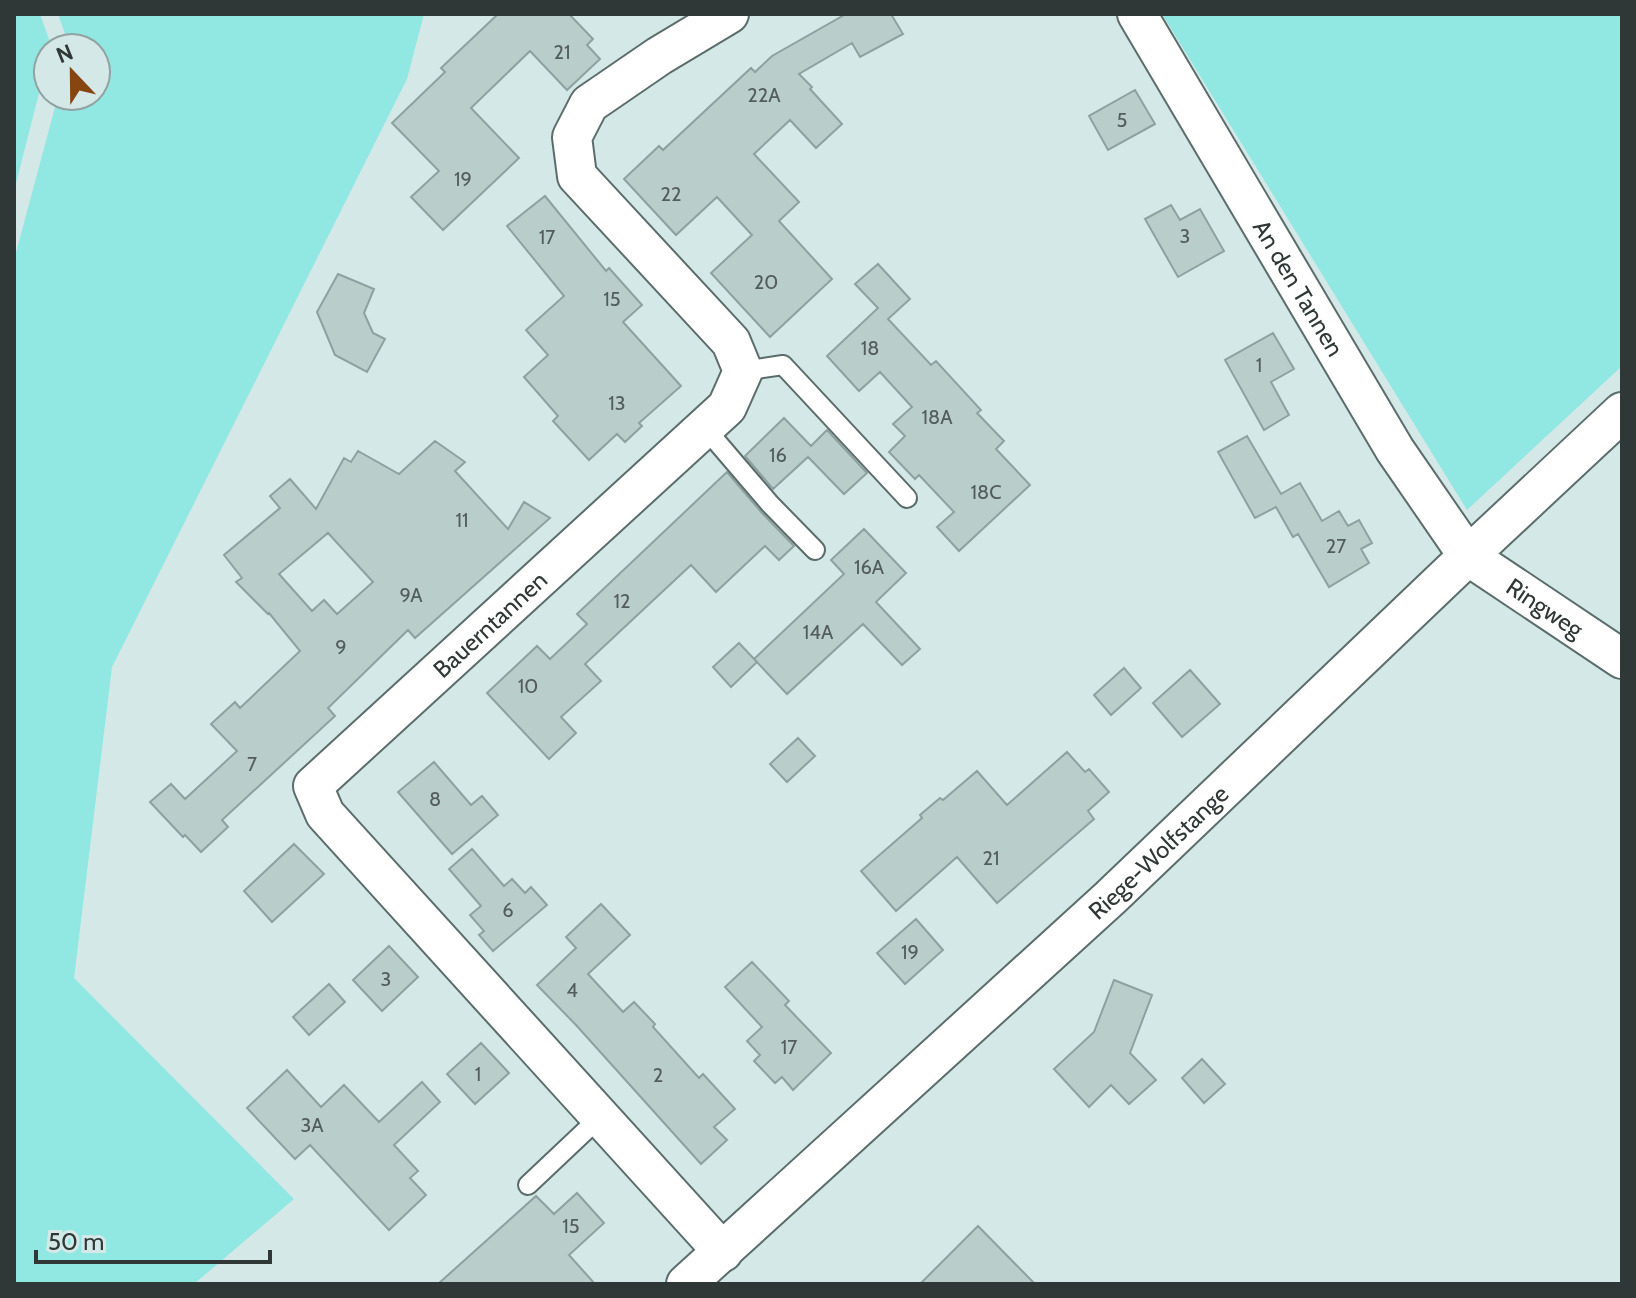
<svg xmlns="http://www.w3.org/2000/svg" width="1636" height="1298" font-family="Cabin,sans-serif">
<rect width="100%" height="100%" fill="#d4e8e7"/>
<path fill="#91e7e2" d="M 14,14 L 40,14 L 51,45 L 51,48 L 48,48 L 48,58 L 14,191 Z
M 58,14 L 424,14 L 407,79 L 112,667 L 74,978 L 294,1199 L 194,1284 L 14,1284 L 14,260 L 58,96 L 96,96 L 96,48 L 70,48 Z
M 1162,14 L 1622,14 L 1622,366 L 1467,510 Z"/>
<path fill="#b9cdcb" stroke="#8ea1a0" stroke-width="2" fill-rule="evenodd" d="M 498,14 L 569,14 L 593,39 L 587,45 L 600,59 L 567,90 L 530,51 L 471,108 L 519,158 L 443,230 L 411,197 L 439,171 L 392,123 L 445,72 L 441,68 Z
M 846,14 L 891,14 L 903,34 L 860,57 L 852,43 L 799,74 L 812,87 L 810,89 L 842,124 L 816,148 L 790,120 L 754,154 L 799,202 L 779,221 L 832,279 L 770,337 L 711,273 L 752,235 L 717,197 L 676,235 L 624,179 L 659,146 L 663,150 L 751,68 L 755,72 L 772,56 Z
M 1135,90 L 1155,124 L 1108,150 L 1089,116 Z
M 545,196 L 606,271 L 609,268 L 642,305 L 623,322 L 681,386 L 639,423 L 642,426 L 625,442 L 617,434 L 589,460 L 553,421 L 558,416 L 524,377 L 548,355 L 526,330 L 564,296 L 507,226 Z
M 1171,205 L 1180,220 L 1200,209 L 1224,251 L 1178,277 L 1145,219 Z
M 878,264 L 910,299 L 888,319 L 931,365 L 936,361 L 981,410 L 977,413 L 1004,441 L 996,449 L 1030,485 L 959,551 L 937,527 L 954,512 L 919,475 L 915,479 L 889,452 L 905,436 L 893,424 L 912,407 L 880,372 L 859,391 L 827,356 L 878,308 L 855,284 Z
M 338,274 L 374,289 L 364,313 L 373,333 L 385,339 L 367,372 L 335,355 L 317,312 Z
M 1273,333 L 1294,369 L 1271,382 L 1289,415 L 1264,430 L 1225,360 Z
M 784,418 L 811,446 L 827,430 L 867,473 L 844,494 L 808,457 L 773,489 L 745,456 Z
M 1247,436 L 1281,494 L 1300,483 L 1322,521 L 1339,511 L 1348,526 L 1359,520 L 1372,543 L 1361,549 L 1369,563 L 1329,587 L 1298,534 L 1293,537 L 1276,507 L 1255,518 L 1218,452 Z
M 435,441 L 465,462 L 455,471 L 508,529 L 524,502 L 550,518 L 415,638 L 408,630 L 328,708 L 335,716 L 222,820 L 228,827 L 201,852 L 185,835 L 183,837 L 150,802 L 171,784 L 185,799 L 237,751 L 211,724 L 235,702 L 240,708 L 300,651 L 269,613 L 268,614 L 236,582 L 242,578 L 224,555 L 280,508 L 270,496 L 290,479 L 316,509 L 344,458 L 351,462 L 358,451 L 399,474 ZM 328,533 L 373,582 L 337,614 L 324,600 L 312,611 L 279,574 Z
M 727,472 L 761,512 L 794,546 L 779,560 L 765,546 L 716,592 L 691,565 L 585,664 L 601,681 L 561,717 L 576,733 L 549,759 L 487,693 L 537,646 L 550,659 L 587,624 L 577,614 Z
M 864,529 L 906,573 L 876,602 L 920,649 L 902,665 L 863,624 L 787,694 L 754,659 L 844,574 L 831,560 Z
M 739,643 L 757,662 L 731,687 L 713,667 Z
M 1124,668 L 1141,688 L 1111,715 L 1094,695 Z
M 1190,670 L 1220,704 L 1182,737 L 1153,703 Z
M 798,738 L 815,756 L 787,782 L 770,764 Z
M 1067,752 L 1085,772 L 1089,769 L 1109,792 L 1088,811 L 1094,819 L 997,903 L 957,857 L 896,911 L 861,871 L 922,818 L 920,815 L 940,798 L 943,800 L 977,771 L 1007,805 Z
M 434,762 L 471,805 L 482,796 L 498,815 L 452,854 L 398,792 Z
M 294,844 L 324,874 L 272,922 L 244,891 Z
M 472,849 L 504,886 L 512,879 L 525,893 L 531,887 L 547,905 L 493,951 L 479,935 L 484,931 L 470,915 L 481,906 L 449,869 Z
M 601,904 L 630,935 L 588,974 L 623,1012 L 634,1002 L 655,1024 L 653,1027 L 699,1078 L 703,1074 L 735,1109 L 714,1127 L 727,1140 L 701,1164 L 576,1025 L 537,985 L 576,948 L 566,937 Z
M 916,919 L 943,950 L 905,984 L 877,953 Z
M 389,946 L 418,977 L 382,1011 L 353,980 Z
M 752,962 L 789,1001 L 785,1005 L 831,1053 L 793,1090 L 782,1077 L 775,1083 L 754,1061 L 760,1055 L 747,1041 L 762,1027 L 725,987 Z
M 1114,980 L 1152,995 L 1130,1053 L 1156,1080 L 1129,1104 L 1111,1085 L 1089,1107 L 1054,1069 L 1094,1032 Z
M 329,984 L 345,1002 L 309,1035 L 293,1017 Z
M 481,1043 L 509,1073 L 475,1104 L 447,1074 Z
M 1202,1059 L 1225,1084 L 1204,1103 L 1182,1078 Z
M 287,1070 L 321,1107 L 344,1085 L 379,1122 L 422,1082 L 440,1102 L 394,1145 L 418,1171 L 410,1178 L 426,1195 L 389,1230 L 310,1145 L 295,1159 L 247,1108 Z
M 577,1193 L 604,1223 L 569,1255 L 595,1284 L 438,1284 L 536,1196 L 554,1214 Z
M 978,1226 L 1035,1284 L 920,1284 Z"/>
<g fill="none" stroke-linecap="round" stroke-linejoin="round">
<defs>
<path id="service" d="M 743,371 L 783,365 L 907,498
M 705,428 L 770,504 L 815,550
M 528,1185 L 600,1117"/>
<g id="minor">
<path id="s1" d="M 1137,14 L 1395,450 L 1468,556 L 1622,659"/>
<path id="s2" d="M 723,1252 L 325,814 L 313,786 L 727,407 L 743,371 L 731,342 L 577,176 L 572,137 L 589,104 L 659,56 L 729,14"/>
<path id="s3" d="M 686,1284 L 1110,898 L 1468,556 L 1622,412"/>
</g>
</defs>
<use href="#service" stroke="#5b6d6b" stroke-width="22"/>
<use href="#minor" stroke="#5b6d6b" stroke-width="42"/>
<use href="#service" stroke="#fff" stroke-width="18"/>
<use href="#minor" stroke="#fff" stroke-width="38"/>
</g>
<g text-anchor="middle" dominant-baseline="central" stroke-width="7" stroke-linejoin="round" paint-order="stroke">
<g font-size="20" fill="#525d5c">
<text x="562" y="52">21</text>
<text x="764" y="95">22A</text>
<text x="1122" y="120">5</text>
<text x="463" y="179">19</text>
<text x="671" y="194">22</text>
<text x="1185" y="236">3</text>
<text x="547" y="237">17</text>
<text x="766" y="282">20</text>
<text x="612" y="299">15</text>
<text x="870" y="348">18</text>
<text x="1259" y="365">1</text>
<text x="617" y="403">13</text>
<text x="937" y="417">18A</text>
<text x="778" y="455">16</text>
<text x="986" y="492">18C</text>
<text x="462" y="520">11</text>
<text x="1336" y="546">27</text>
<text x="869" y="567">16A</text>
<text x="411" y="595">9A</text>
<text x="622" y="601">12</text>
<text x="818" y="632">14A</text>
<text x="341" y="647">9</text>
<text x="528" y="686">10</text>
<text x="252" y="764">7</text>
<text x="435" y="799">8</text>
<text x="991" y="858">21</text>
<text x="508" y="910">6</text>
<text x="910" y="952">19</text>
<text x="386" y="979">3</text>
<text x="572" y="990">4</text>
<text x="789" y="1047">17</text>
<text x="478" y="1074">1</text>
<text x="658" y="1075">2</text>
<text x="312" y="1125">3A</text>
<text x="571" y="1226">15</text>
</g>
<g font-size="24" fill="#2f3837" stroke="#d4e8e7">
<text stroke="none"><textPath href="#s1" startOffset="318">An den Tannen</textPath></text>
<text stroke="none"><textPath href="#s1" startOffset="728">Ringweg</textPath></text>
<text stroke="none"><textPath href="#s2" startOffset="862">Bauerntannen</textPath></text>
<text stroke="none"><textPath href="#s3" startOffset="640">Riege-Wolfstange</textPath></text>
</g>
</g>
<rect width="1636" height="1298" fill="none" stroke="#2f3837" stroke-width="32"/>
<g transform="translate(72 72) rotate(338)"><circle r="38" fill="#d4e8e7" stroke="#92a2a1" stroke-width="2"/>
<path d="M0-6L14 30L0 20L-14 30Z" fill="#864511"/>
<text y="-12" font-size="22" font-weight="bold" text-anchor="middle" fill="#2f3837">N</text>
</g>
<path d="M36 1250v12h234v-12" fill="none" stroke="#2f3837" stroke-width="4"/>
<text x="48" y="1250" font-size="24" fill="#2f3837" stroke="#d4e8e7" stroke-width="6" paint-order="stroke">50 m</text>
</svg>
